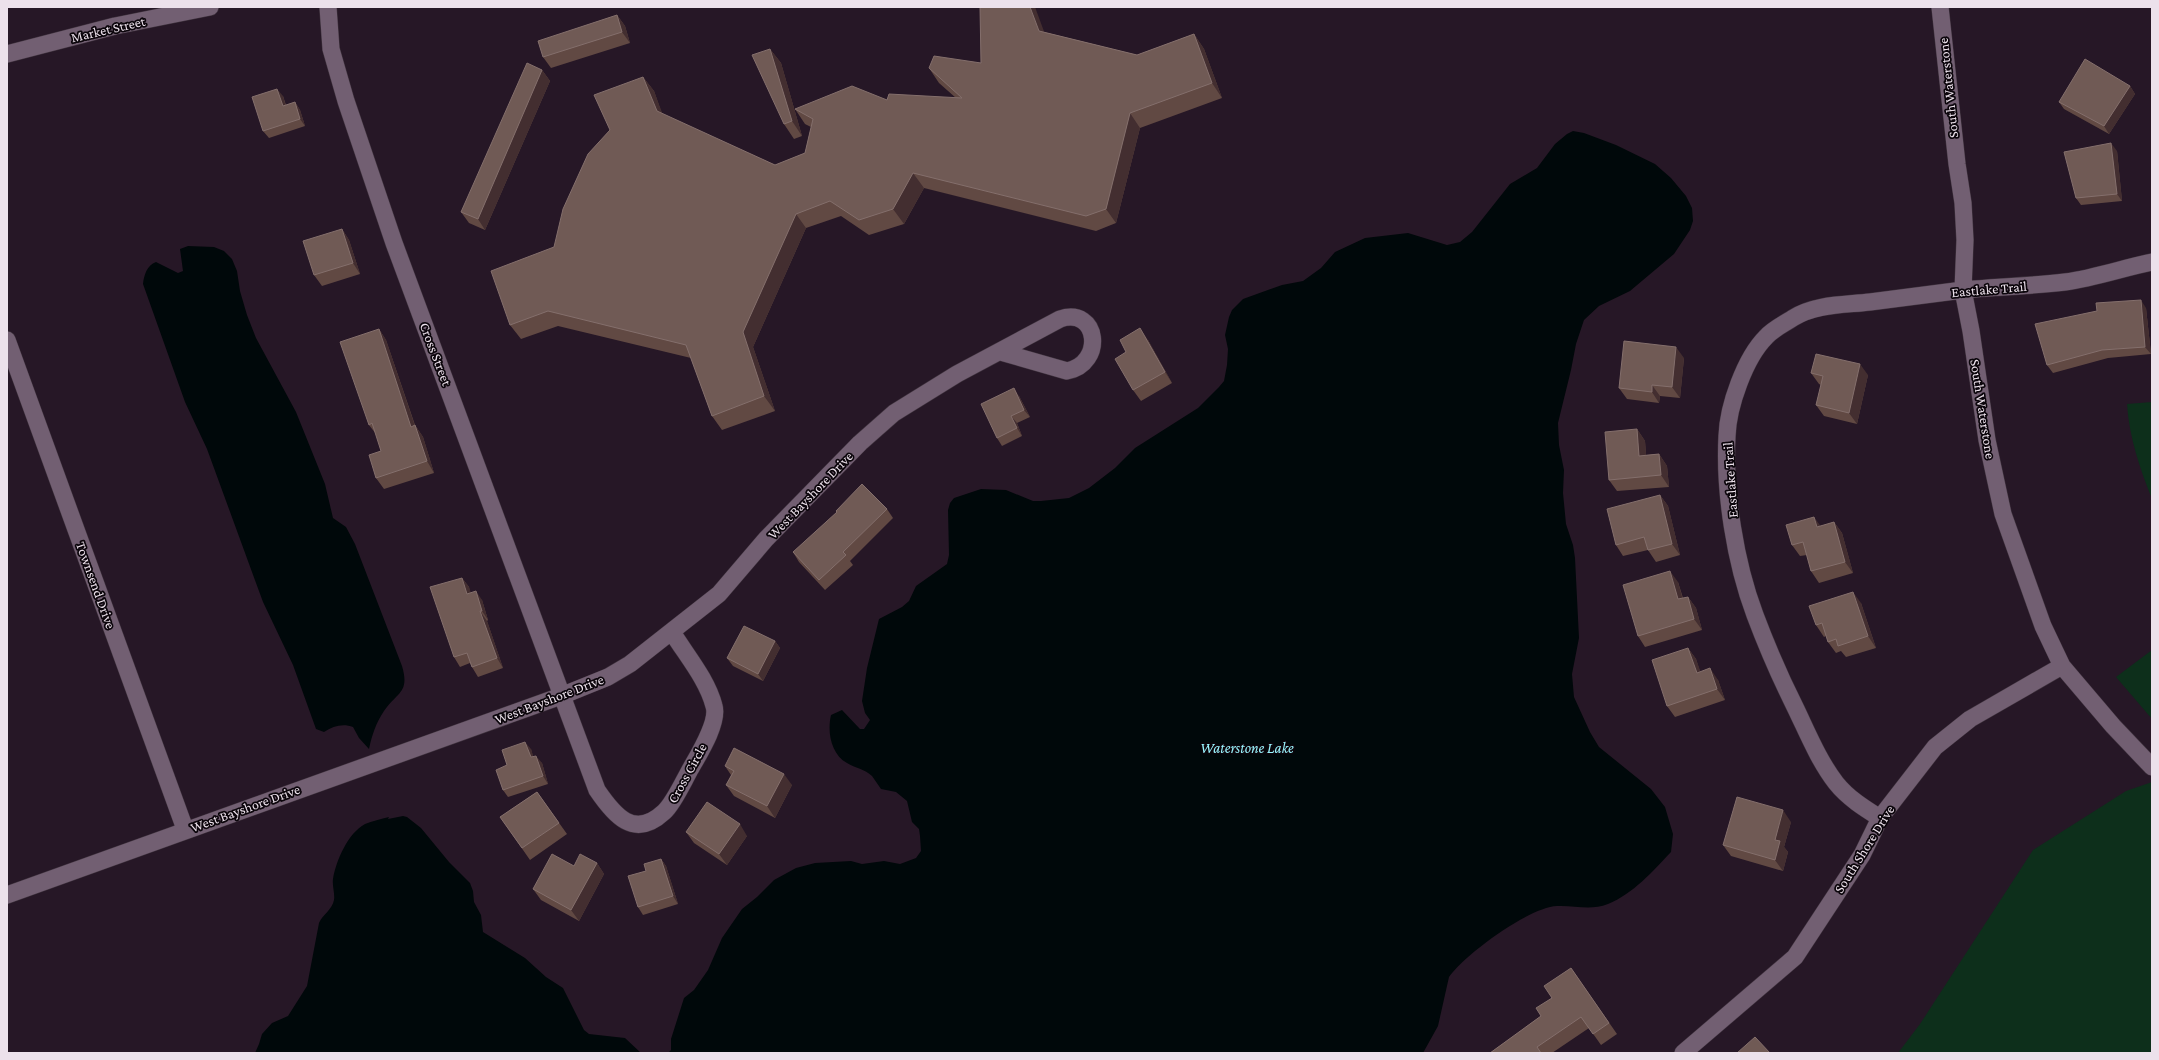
<svg xmlns="http://www.w3.org/2000/svg" width="2159" height="1060" font-family="'Crimson Pro',serif">
<rect width="100%" height="100%" fill="#261726"/>
<path fill="#0d2f1b" d="M 2152,402 L 2152,499 C 2140,469 2129,437 2127,404 Z
M 2152,650 L 2152,719 L 2116,677 Z
M 2152,782 L 2152,1053 L 1898,1053 L 1920,1024 L 2033,850 L 2126,791 Z"/>
<path fill="#00080a" d="M 1573,131 L 1584,133 L 1616,145 L 1655,164 L 1671,178 L 1686,196 L 1692,208 L 1693,221 L 1690,230 L 1674,254 L 1630,291 L 1599,306 L 1584,320 L 1576,344 L 1571,370 L 1558,423 L 1559,445 L 1564,470 L 1563,493 L 1566,524 L 1573,545 L 1575,558 L 1579,638 L 1572,674 L 1574,697 L 1590,732 L 1599,747 L 1651,789 L 1665,807 L 1673,834 L 1671,852 C 1653,871 1633,894 1608,904 C 1590,911 1574,905 1557,906 C 1529,907 1464,955 1449,977 L 1438,1026 L 1423,1053 L 668,1053 L 671,1050 L 671,1039 L 684,998 L 694,990 L 708,970 L 722,938 L 742,909 L 757,897 L 774,880 L 796,868 L 815,863 L 851,861 L 862,864 L 884,861 L 900,864 L 916,858 L 921,851 L 920,836 L 919,829 L 912,822 L 907,801 L 896,792 L 881,789 C 878,785 875,780 872,776 C 865,769 855,768 847,763 C 831,754 827,732 831,715 L 842,710 L 860,729 L 864,729 L 870,720 L 865,713 L 862,701 L 867,668 L 879,619 L 902,607 L 909,601 L 916,586 L 947,564 L 949,555 L 948,510 L 950,503 L 954,498 L 981,489 L 1006,490 L 1033,501 L 1041,501 L 1069,498 L 1089,488 L 1115,468 L 1135,448 L 1198,408 L 1219,387 L 1224,381 L 1227,365 L 1228,349 L 1225,335 L 1229,317 L 1232,310 L 1243,299 L 1282,285 L 1303,281 L 1321,268 L 1335,252 L 1365,238 L 1408,233 L 1447,245 L 1460,242 L 1472,232 L 1510,184 L 1537,168 L 1555,144 L 1567,134 Z
M 188,246 L 214,247 L 224,251 L 232,259 L 237,271 L 240,291 L 247,315 L 256,338 L 296,412 L 325,484 L 333,518 L 346,527 L 355,544 L 402,666 C 410,693 397,692 384,711 C 376,723 372,735 369,749 L 359,738 L 353,727 C 343,723 333,726 324,732 L 316,729 L 293,665 L 263,602 L 207,449 L 185,402 L 143,284 C 144,275 147,265 156,262 L 178,273 L 183,271 L 180,249 Z
M 403,816 L 407,817 L 421,828 L 449,862 L 470,883 L 473,891 L 474,902 L 481,915 L 483,932 L 525,958 L 546,977 L 563,988 L 584,1030 L 589,1034 L 625,1038 L 641,1053 L 255,1053 L 259,1044 L 262,1034 L 272,1023 L 288,1016 L 307,986 L 319,923 C 323,914 332,910 334,900 C 335,893 332,886 333,879 C 336,861 348,833 365,824 C 372,821 381,819 389,817 L 388,819 Z"/>
<g fill="none" stroke-linecap="round" stroke-linejoin="round">
<defs>
<path id="street" d="M 328,7 L 331,49 L 346,101 L 394,243 L 597,790 C 614,815 634,840 664,812 C 674,803 684,780 691,768 C 699,754 719,722 714,706 C 707,679 686,655 672,632
M 1940,7 L 1957,164 L 1963,203 L 1965,240 L 1963,290 L 1971,331 L 1987,440 L 2003,514 L 2043,626 L 2062,666 L 2113,726 L 2152,767
M 7,54 L 115,26 L 210,7
M 7,340 L 185,829
M 1880,818 C 1864,808 1848,798 1836,783 C 1819,761 1808,734 1796,709 C 1781,679 1767,647 1755,615 C 1735,562 1724,492 1727,436 C 1728,406 1745,358 1766,337 C 1773,329 1784,324 1793,318 C 1815,304 1844,305 1870,302 C 1901,298 1932,294 1963,290 C 1997,287 2031,286 2065,282 C 2095,278 2123,268 2152,262
M 7,895 L 561,696 L 608,677 L 630,664 L 719,594 L 766,539 L 860,443 L 894,413 L 957,374 L 1060,319 C 1099,306 1105,364 1067,371 L 1001,352
M 1683,1053 L 1795,957 L 1862,855 L 1880,818 L 1935,747 L 1970,719 L 2062,666"/>
</defs>
<use href="#street" stroke="#40343f" stroke-width="18"/>
<use href="#street" stroke="#725f72" stroke-width="17"/>
</g>
<path fill="#614943" d="M 617,15 L 625,26 L 630,43 L 551,68 L 543,57 Z
M 1044,32 L 1137,55 L 1194,34 L 1204,49 L 1222,98 L 1140,128 L 1116,223 L 1096,231 L 924,188 L 904,224 L 869,235 L 841,216 L 806,228 L 753,347 L 775,411 L 722,430 L 712,416 L 691,358 L 558,326 L 521,339 L 510,325 L 554,247 L 610,130 L 643,77 L 654,91 L 662,114 L 775,165 L 805,153 L 811,127 L 805,124 L 795,109 L 887,100 L 956,98 L 939,83 L 929,68 L 981,63 Z
M 770,49 L 781,63 L 802,136 L 794,139 L 784,124 Z
M 542,70 L 550,81 L 485,230 L 469,223 L 461,212 Z
M 2130,86 L 2135,94 L 2109,134 L 2064,109 L 2059,102 Z
M 283,96 L 286,105 L 295,102 L 300,110 L 305,126 L 269,138 L 263,131 Z
M 2117,151 L 2122,201 L 2081,205 L 2076,198 Z
M 342,229 L 349,240 L 360,274 L 322,286 L 314,275 Z
M 2146,308 L 2151,354 L 2108,358 L 2053,373 L 2047,365 Z
M 379,329 L 386,340 L 415,425 L 423,437 L 434,473 L 384,489 L 376,478 L 381,451 L 376,434 L 369,425 Z
M 1148,340 L 1172,383 L 1141,401 L 1133,390 Z
M 1684,358 L 1680,398 L 1660,396 L 1659,403 L 1627,399 L 1619,388 Z
M 1811,373 L 1868,375 L 1857,424 L 1824,416 L 1816,405 L 1821,385 L 1819,384 Z
M 1019,396 L 1030,417 L 1017,423 L 1022,436 L 1002,446 L 997,438 Z
M 1637,429 L 1645,441 L 1646,455 L 1659,454 L 1667,466 L 1669,487 L 1617,491 L 1609,480 Z
M 1660,495 L 1668,506 L 1680,555 L 1656,562 L 1648,550 L 1623,556 L 1616,545 Z
M 887,509 L 893,518 L 850,561 L 853,565 L 825,590 L 799,562 L 793,552 Z
M 1834,522 L 1842,533 L 1853,573 L 1819,583 L 1811,571 L 1807,555 L 1800,556 L 1792,545 L 1821,526 Z
M 462,578 L 469,587 L 470,593 L 482,600 L 488,620 L 487,621 L 503,668 L 478,677 L 472,667 L 470,663 L 460,667 L 454,657 Z
M 1678,582 L 1683,598 L 1688,597 L 1696,608 L 1702,630 L 1645,647 L 1638,636 Z
M 1861,603 L 1876,648 L 1846,657 L 1841,651 L 1836,653 L 1828,642 L 1826,636 L 1824,637 L 1816,625 Z
M 775,641 L 780,648 L 763,681 L 733,666 L 727,658 Z
M 1688,648 L 1696,659 L 1700,672 L 1718,680 L 1725,700 L 1675,717 L 1667,706 Z
M 531,749 L 533,757 L 542,763 L 548,784 L 508,797 L 503,790 L 507,765 Z
M 725,766 L 792,785 L 775,818 L 734,796 L 726,785 L 731,775 Z
M 537,792 L 567,834 L 530,860 L 500,817 Z
M 1791,822 L 1784,847 L 1788,852 L 1783,871 L 1731,856 L 1723,845 Z
M 686,832 L 747,836 L 727,865 L 694,843 Z
M 661,859 L 666,866 L 678,904 L 643,915 L 638,907 L 646,871 Z
M 597,863 L 604,874 L 579,921 L 541,900 L 533,889 L 574,866 Z
M 1571,968 L 1617,1034 L 1601,1045 L 1589,1028 L 1552,1053 L 1490,1053 L 1541,1016 Z"/>
<path fill="#432e30" d="M 1030,7 L 1035,7 L 1049,45 L 1039,31 Z
M 617,15 L 625,26 L 630,43 L 622,32 Z
M 1194,34 L 1204,49 L 1222,98 L 1212,83 Z
M 770,49 L 781,63 L 802,136 L 792,121 Z
M 542,70 L 550,81 L 485,230 L 478,219 Z
M 643,77 L 654,91 L 667,126 L 657,111 Z
M 2130,86 L 2135,94 L 2109,134 L 2104,126 Z
M 277,89 L 283,96 L 288,114 L 283,106 Z
M 295,102 L 300,110 L 305,126 L 300,119 Z
M 1130,113 L 1140,128 L 1116,223 L 1106,209 Z
M 2111,143 L 2117,151 L 2122,201 L 2117,194 Z
M 913,173 L 924,188 L 904,224 L 893,209 Z
M 796,214 L 806,228 L 753,347 L 775,411 L 764,396 L 743,332 Z
M 342,229 L 349,240 L 360,274 L 353,263 Z
M 2141,300 L 2146,308 L 2151,354 L 2145,347 Z
M 1140,328 L 1148,340 L 1172,383 L 1165,372 Z
M 379,329 L 386,340 L 416,429 L 415,425 L 423,437 L 434,473 L 427,461 L 411,427 Z
M 1676,347 L 1684,358 L 1680,398 L 1672,387 Z
M 1860,364 L 1868,375 L 1857,424 L 1849,413 Z
M 1652,385 L 1660,396 L 1659,403 L 1652,392 Z
M 1014,388 L 1019,396 L 1030,417 L 1024,410 Z
M 1011,416 L 1017,423 L 1022,436 L 1017,428 Z
M 1637,429 L 1645,441 L 1647,467 L 1639,456 Z
M 1659,454 L 1667,466 L 1669,487 L 1661,475 Z
M 1660,495 L 1668,506 L 1680,555 L 1672,544 Z
M 1814,517 L 1822,528 L 1817,527 Z
M 1834,522 L 1842,533 L 1853,573 L 1845,562 Z
M 1670,571 L 1678,582 L 1686,611 L 1678,599 Z
M 462,578 L 469,587 L 474,603 L 467,594 Z
M 476,591 L 482,600 L 488,620 L 482,611 Z
M 1853,592 L 1861,603 L 1876,648 L 1868,636 Z
M 1688,597 L 1696,608 L 1702,630 L 1694,619 Z
M 480,611 L 487,621 L 503,668 L 497,658 Z
M 775,641 L 780,648 L 763,681 L 758,674 Z
M 1688,648 L 1696,659 L 1705,684 L 1697,673 Z
M 1710,668 L 1718,680 L 1725,700 L 1717,689 Z
M 525,742 L 531,749 L 536,765 L 531,757 Z
M 536,756 L 542,763 L 548,784 L 543,776 Z
M 784,774 L 792,785 L 775,818 L 767,806 Z
M 1783,810 L 1791,822 L 1784,847 L 1788,852 L 1783,871 L 1775,860 L 1775,840 Z
M 740,824 L 747,836 L 727,865 L 719,854 Z
M 661,859 L 666,866 L 678,904 L 673,896 Z
M 597,863 L 604,874 L 579,921 L 571,910 Z"/>
<path fill="#705a55" stroke="#846f6c" d="M 980,7 L 1030,7 L 1039,31 L 1137,55 L 1194,34 L 1212,83 L 1130,113 L 1106,209 L 1086,216 L 913,173 L 893,209 L 859,220 L 830,201 L 796,214 L 743,332 L 764,396 L 712,416 L 686,345 L 548,311 L 510,325 L 491,271 L 554,247 L 563,209 L 588,154 L 610,130 L 594,95 L 643,77 L 657,111 L 775,165 L 805,153 L 813,119 L 795,109 L 852,86 L 887,100 L 889,94 L 962,98 L 929,68 L 934,56 L 981,63 Z
M 617,15 L 622,32 L 543,57 L 538,41 Z
M 770,49 L 792,121 L 784,124 L 752,55 Z
M 2085,59 L 2130,86 L 2104,126 L 2059,102 Z
M 527,63 L 542,70 L 478,219 L 461,212 Z
M 277,89 L 283,106 L 295,102 L 300,119 L 263,131 L 252,97 Z
M 2111,143 L 2117,194 L 2076,198 L 2064,152 Z
M 342,229 L 353,263 L 314,275 L 303,241 Z
M 2141,300 L 2145,347 L 2102,350 L 2047,365 L 2035,324 L 2097,311 L 2096,303 Z
M 1140,328 L 1165,372 L 1133,390 L 1115,359 L 1126,352 L 1120,340 Z
M 379,329 L 411,427 L 415,425 L 427,461 L 376,478 L 369,455 L 381,451 L 372,423 L 369,425 L 340,342 Z
M 1624,341 L 1676,347 L 1672,387 L 1652,385 L 1652,392 L 1619,388 Z
M 1816,354 L 1860,364 L 1849,413 L 1816,405 L 1823,376 L 1811,373 Z
M 1014,388 L 1024,410 L 1011,416 L 1017,428 L 997,438 L 981,404 Z
M 1637,429 L 1639,456 L 1659,454 L 1661,475 L 1609,480 L 1605,432 Z
M 862,484 L 887,509 L 843,552 L 846,555 L 819,580 L 793,552 L 837,512 L 836,511 Z
M 1660,495 L 1672,544 L 1648,550 L 1644,537 L 1616,545 L 1607,509 Z
M 1814,517 L 1817,527 L 1834,522 L 1845,562 L 1811,571 L 1803,542 L 1792,545 L 1786,525 Z
M 1670,571 L 1678,599 L 1688,597 L 1694,619 L 1638,636 L 1623,585 Z
M 462,578 L 467,594 L 476,591 L 482,611 L 480,611 L 497,658 L 472,667 L 467,653 L 454,657 L 430,587 Z
M 1853,592 L 1868,636 L 1838,646 L 1836,639 L 1828,642 L 1822,623 L 1816,625 L 1809,606 Z
M 744,626 L 775,641 L 758,674 L 727,658 Z
M 1688,648 L 1697,673 L 1710,668 L 1717,689 L 1667,706 L 1652,660 Z
M 525,742 L 531,757 L 536,756 L 543,776 L 503,790 L 496,770 L 507,765 L 502,750 Z
M 734,748 L 784,774 L 767,806 L 726,785 L 734,771 L 725,766 Z
M 537,792 L 559,823 L 522,848 L 500,817 Z
M 1737,797 L 1783,810 L 1775,840 L 1780,841 L 1775,860 L 1723,845 Z
M 707,802 L 740,824 L 719,854 L 686,832 Z
M 552,854 L 574,866 L 580,854 L 597,863 L 571,910 L 533,889 Z
M 661,859 L 673,896 L 638,907 L 628,876 L 646,871 L 644,864 Z
M 1571,968 L 1609,1023 L 1593,1034 L 1581,1017 L 1537,1047 L 1541,1053 L 1490,1053 L 1541,1016 L 1536,1008 L 1552,998 L 1544,986 Z
M 1755,1037 L 1770,1053 L 1737,1053 Z"/>
<g text-anchor="middle" dominant-baseline="central" stroke-width="3.5" stroke-linejoin="round" paint-order="stroke">
<g font-size="14" fill="#ece1eb" stroke="#0b050b">
<text transform="translate(108 29) rotate(-13)">Market Street</text>
<text transform="translate(1948 88) rotate(-96)">South Waterstone</text>
<text transform="translate(1989 289) rotate(-5)">Eastlake Trail</text>
<text transform="translate(436 354) rotate(69)">Cross Street</text>
<text transform="translate(1983 409) rotate(81)">South Waterstone</text>
<text transform="translate(1730 480) rotate(-94)">Eastlake Trail</text>
<text transform="translate(810 495) rotate(-46)">West Bayshore Drive</text>
<text transform="translate(96 585) rotate(70)">Townsend Drive</text>
<text transform="translate(549 699) rotate(-21)">West Bayshore Drive</text>
<text transform="translate(687 773) rotate(-61)">Cross Circle</text>
<text transform="translate(245 808) rotate(-20)">West Bayshore Drive</text>
<text transform="translate(1864 849) rotate(-58)">South Shore Drive</text>
</g>
<g font-size="15" font-style="italic" fill="#9bf5ff" stroke="#0b050b">
<text x="1247" y="748">Waterstone Lake</text>
</g>
</g>
<rect width="2159" height="1060" fill="none" stroke="#ece1eb" stroke-width="16"/>
</svg>
